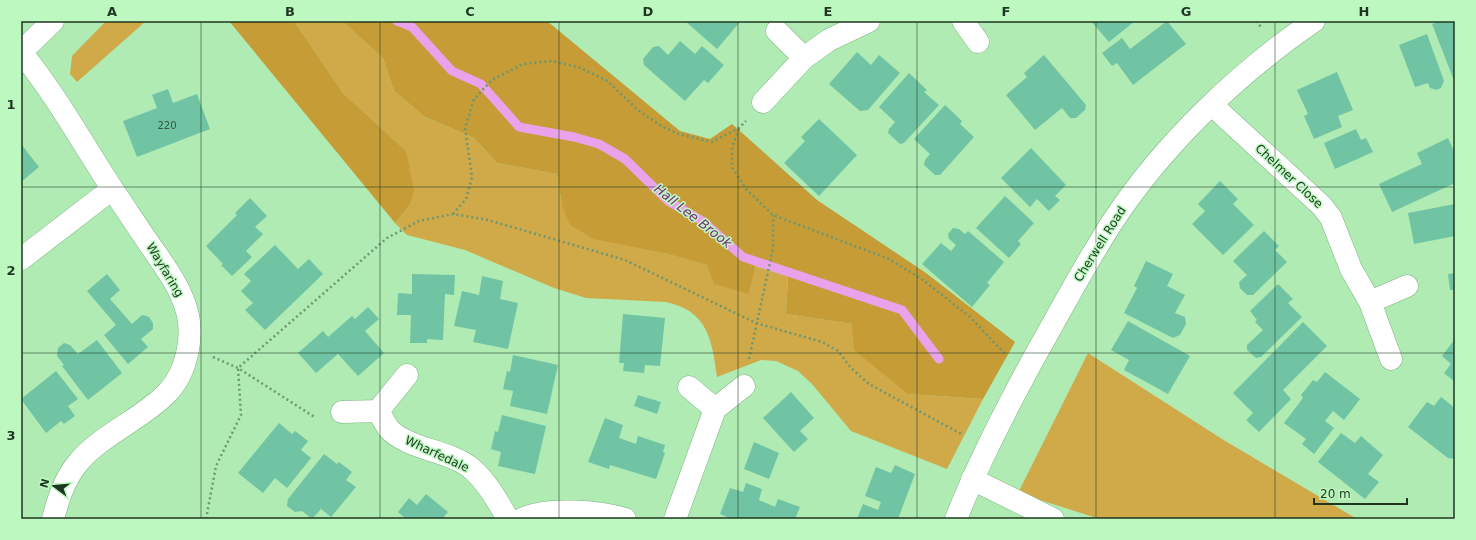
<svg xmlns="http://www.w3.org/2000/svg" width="1476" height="540" font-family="'DejaVu Sans',sans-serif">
<rect width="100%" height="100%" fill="#b0ebb4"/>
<path fill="#d0a949" d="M 106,21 L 146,21 L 77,82 L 70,74 L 72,56 Z
M 294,21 L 342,21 L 383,58 L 394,91 L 425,117 L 474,138 L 497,163 L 557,174 L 562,206 L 664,253 L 708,265 L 749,294 L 754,266 L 788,277 L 786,314 L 852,324 L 908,394 L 983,399 L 947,469 L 851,431 L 812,384 L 798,371 L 776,361 L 761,360 L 717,377 C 712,340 708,311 666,302 L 586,298 L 554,288 L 465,250 L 407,235 L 395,223 L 409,206 L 406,151 L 343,93 Z
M 1088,353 L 1222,439 L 1357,519 L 1100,519 L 1018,493 Z"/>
<path fill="#c59c36" d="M 229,21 L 294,21 L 343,93 L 406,151 L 414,191 L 409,206 L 395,223 Z
M 342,21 L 547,21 L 680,131 L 710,139 L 732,124 L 817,200 L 926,273 L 1015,342 L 983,399 L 908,394 L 854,350 L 852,324 L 786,314 L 788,277 L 755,266 L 749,294 L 714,284 L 707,265 L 664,253 L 594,239 L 570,225 L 562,206 L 557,174 L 497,163 L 474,138 L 425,117 L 394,91 L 383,58 Z"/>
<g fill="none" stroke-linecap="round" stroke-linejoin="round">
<path stroke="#eaa2ea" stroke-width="9" d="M 397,21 L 412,27 L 452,71 L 481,84 L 519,127 L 574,137 L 599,144 L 625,159 L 668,201 L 704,222 L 743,257 L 902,310 L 939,359"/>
</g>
<path fill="#70c4a3" d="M 685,21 L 737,21 L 739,23 L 717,49 Z
M 1091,21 L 1135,21 L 1109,42 Z
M 1167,21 L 1186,44 L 1133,85 L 1117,63 L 1112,66 L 1102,53 L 1122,38 L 1130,49 Z
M 1439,21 L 1455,21 L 1455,83 L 1432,24 Z
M 1427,34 L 1444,81 L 1441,88 L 1436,90 L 1430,88 L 1428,83 L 1415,87 L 1399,45 Z
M 680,41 L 695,54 L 702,46 L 724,65 L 708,83 L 704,80 L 685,101 L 644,65 L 643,59 L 653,47 L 659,46 L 668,55 Z
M 857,52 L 871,65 L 879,55 L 900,73 L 868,110 L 860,111 L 829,84 Z
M 1044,55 L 1086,105 L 1085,110 L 1076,118 L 1070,118 L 1062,108 L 1035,130 L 1006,95 L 1027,77 L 1024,73 Z
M 1337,72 L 1353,110 L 1338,116 L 1342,127 L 1314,139 L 1304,116 L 1308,114 L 1297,90 Z
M 909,73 L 927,90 L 924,92 L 939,105 L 904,143 L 900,144 L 888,133 L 889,129 L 895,122 L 879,107 Z
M 168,89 L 173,103 L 197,94 L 210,129 L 137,157 L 123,121 L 157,108 L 152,95 Z
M 945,105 L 962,121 L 960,124 L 974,137 L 940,175 L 935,175 L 924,165 L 925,160 L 930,154 L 914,139 Z
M 819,119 L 857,155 L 819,196 L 784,163 L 805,141 L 801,137 Z
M 1356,129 L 1361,140 L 1366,138 L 1373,152 L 1335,169 L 1324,143 Z
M 1448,138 L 1455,153 L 1455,183 L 1392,212 L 1379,184 L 1422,164 L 1417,153 Z
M 21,144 L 39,167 L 21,182 Z
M 1031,148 L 1066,185 L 1055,196 L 1060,200 L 1049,211 L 1037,199 L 1030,207 L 1001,178 Z
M 1220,181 L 1238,199 L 1233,204 L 1254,225 L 1223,255 L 1192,224 L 1205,211 L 1198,204 Z
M 1005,196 L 1034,223 L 1018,241 L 1021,244 L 1009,258 L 976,228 Z
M 250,198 L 267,216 L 255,227 L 263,234 L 246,251 L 252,257 L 232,276 L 221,265 L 223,264 L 206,246 L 237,215 L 235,213 Z
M 1455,204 L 1455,236 L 1414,244 L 1408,213 Z
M 953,228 L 959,229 L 965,234 L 968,231 L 1004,262 L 987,283 L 990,285 L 972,307 L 922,264 L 941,243 L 951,251 L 956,245 L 949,239 L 948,234 Z
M 1264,231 L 1279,246 L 1275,250 L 1287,262 L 1253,295 L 1247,295 L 1240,288 L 1239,282 L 1247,275 L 1233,261 Z
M 275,245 L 298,269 L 309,259 L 323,274 L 265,330 L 245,310 L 253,303 L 241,291 L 251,281 L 244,274 Z
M 1146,261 L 1173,274 L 1167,286 L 1185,295 L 1175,313 L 1185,317 L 1186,324 L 1180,335 L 1173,338 L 1124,313 L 1137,288 L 1134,286 Z
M 1455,273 L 1455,290 L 1450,290 L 1448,274 Z
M 107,274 L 120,290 L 110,299 L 132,324 L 142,315 L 149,317 L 153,323 L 153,329 L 141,339 L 148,347 L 128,364 L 104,335 L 116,325 L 87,291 Z
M 412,274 L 455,275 L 454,295 L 445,294 L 443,340 L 427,339 L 427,343 L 410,343 L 411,315 L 397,315 L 398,293 L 412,294 Z
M 482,276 L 503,281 L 500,299 L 518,303 L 508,349 L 473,342 L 476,330 L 454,326 L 462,291 L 479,295 Z
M 1278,284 L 1293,299 L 1288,303 L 1302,317 L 1261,357 L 1256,358 L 1247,350 L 1247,345 L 1263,330 L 1255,322 L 1257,320 L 1250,311 Z
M 368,307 L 379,319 L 365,331 L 384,353 L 358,376 L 338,354 L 316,373 L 298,353 L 323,331 L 328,337 L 352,316 L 355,319 Z
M 623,314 L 665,318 L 660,366 L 645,365 L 644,373 L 623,371 L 624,363 L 619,363 Z
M 1128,321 L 1190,356 L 1168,394 L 1124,370 L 1129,360 L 1111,350 Z
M 1303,322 L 1327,346 L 1283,390 L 1291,399 L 1259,432 L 1246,420 L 1253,413 L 1233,393 Z
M 1455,339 L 1455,382 L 1444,373 L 1451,364 L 1442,356 Z
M 97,340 L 122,373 L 88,400 L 62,366 L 64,365 L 57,356 L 58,348 L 64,343 L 70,345 L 78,354 Z
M 513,355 L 558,365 L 547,414 L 510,406 L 513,391 L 503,389 L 507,371 L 510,372 Z
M 56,371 L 78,399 L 68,406 L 75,416 L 64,424 L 61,421 L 46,433 L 21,399 Z
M 1325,372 L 1360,399 L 1344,420 L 1333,411 L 1325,421 L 1334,428 L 1314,454 L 1302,444 L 1306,439 L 1284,423 L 1303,398 L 1301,395 L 1313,380 L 1317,382 Z
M 791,392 L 814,418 L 800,431 L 808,439 L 794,452 L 763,418 Z
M 638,395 L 661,402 L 657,414 L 634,406 Z
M 1441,397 L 1455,408 L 1455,459 L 1448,458 L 1408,427 L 1427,402 L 1434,406 Z
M 502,415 L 546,426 L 535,474 L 498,466 L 501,452 L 491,449 L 495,431 L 498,432 Z
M 605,418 L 623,425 L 619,438 L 636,444 L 638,436 L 665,445 L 663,452 L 665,453 L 656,479 L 610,465 L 609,469 L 588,462 Z
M 279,423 L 292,434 L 295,431 L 308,441 L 301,450 L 311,458 L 287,488 L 275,478 L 263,493 L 238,473 Z
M 1341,433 L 1355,443 L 1361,436 L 1383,455 L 1368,474 L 1379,482 L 1365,499 L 1318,462 Z
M 754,442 L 779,453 L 769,479 L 744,469 Z
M 324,454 L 337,464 L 339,462 L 352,472 L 346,480 L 356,487 L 331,517 L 321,509 L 312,519 L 302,511 L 295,512 L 287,506 L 288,499 Z
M 895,465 L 915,474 L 898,519 L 857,519 L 863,504 L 878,510 L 881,502 L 865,496 L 876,467 L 891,473 Z
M 746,483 L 762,489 L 759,500 L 775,507 L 778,499 L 800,507 L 795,519 L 732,519 L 720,514 L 730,488 L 743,492 Z
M 426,494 L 448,512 L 442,519 L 406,519 L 398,512 L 409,498 L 417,505 Z"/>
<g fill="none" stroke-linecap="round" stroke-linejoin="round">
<defs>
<path id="minor" d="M 963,21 L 978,42
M 777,31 L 804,58
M 21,52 C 56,95 83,144 113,190 C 128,212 142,234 157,255 C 168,271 179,287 185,305 C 195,333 188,371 167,393 C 141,420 100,435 77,464 C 64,480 58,500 53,519
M 763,102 L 804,58 L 829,40 L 869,21
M 1212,105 L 1322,206 L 1331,218 L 1351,269 L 1370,302 L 1391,359
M 21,259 L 112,189
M 1370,302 L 1407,286
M 689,387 L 715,409
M 378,411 C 382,417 385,424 389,429 C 407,449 452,451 472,469 C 487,482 498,502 508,519
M 342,412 L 378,411 L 407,375
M 972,479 L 1053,519
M 522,519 C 545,507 600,511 625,519
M 675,519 L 715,409 L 744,386
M 956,519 C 982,453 1015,391 1050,329 C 1071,292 1091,254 1115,218 C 1165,143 1239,72 1314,21"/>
<path id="major" d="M 21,52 L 53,21"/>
</defs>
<use href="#minor" stroke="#7eb682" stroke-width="23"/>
<use href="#major" stroke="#7eb682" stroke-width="23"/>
<path stroke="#6d9770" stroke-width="2.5" stroke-dasharray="2 3" stroke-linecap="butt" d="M 1256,21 L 1261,27
M 739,129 L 732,147 L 732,167 L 746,189 L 773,215 L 889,259 L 923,280 L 970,317 L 1006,355
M 453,214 L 466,199 L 472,177 L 465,128 L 474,99 L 492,80 L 523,64 L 552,61 L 578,67 L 606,80 L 639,111 L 663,127 L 679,134 L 712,142 L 739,128 L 746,121
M 213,357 L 238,368 L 316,418
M 749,359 L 773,249 L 773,215
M 206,519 L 216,466 L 241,415 L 238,368 L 387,238 L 419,221 L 453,214 L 488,220 L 625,260 L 756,323 L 822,342 L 838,351 L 851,368 L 869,384 L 963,435"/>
<use href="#minor" stroke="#fff" stroke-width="22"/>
<use href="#major" stroke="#fff" stroke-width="22"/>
</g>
<path fill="none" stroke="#1f3621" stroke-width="1" stroke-opacity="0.55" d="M 201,21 L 201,519M 380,21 L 380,519M 559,21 L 559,519M 738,21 L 738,519M 917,21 L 917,519M 1096,21 L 1096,519M 1275,21 L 1275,519M 21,187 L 1455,187M 21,353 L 1455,353"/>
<g text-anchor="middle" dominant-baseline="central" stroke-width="3" stroke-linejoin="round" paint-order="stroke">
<g font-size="10" fill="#335a42">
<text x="167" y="125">220</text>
</g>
<g font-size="12" fill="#1f3621" stroke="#bdf8c1">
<text transform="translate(1289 176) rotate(43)">Chelmer Close</text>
<text transform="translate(1100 244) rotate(-58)">Cherwell Road</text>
<text transform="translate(165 270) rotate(59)">Wayfaring</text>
<text transform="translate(437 454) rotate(25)">Wharfedale</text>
</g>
<g font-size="13" font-style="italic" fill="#7a277c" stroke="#bdf8c1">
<text transform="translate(693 216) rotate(38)">Hall Lee Brook</text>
</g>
</g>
<rect width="1476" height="540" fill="none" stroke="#bdf8c1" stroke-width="44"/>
<g transform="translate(54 486) rotate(286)" stroke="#bdf8c1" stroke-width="3" paint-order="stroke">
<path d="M0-3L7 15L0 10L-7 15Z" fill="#1f3621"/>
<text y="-6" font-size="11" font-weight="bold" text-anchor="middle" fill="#1f3621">N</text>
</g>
<path d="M1314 498v6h93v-6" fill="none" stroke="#1f3621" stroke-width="2"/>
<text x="1320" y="498" font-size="12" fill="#1f3621" stroke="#bdf8c1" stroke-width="3" paint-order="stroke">20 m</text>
<rect x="22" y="22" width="1432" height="496" fill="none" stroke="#1f3621" stroke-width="1.5"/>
<g font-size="13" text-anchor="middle" font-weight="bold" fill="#1f3621">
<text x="112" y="16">A</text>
<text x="290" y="16">B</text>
<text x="470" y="16">C</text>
<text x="648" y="16">D</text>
<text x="828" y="16">E</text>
<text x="1006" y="16">F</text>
<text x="1186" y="16">G</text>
<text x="1364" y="16">H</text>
<text x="11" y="109">1</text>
<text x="11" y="275">2</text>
<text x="11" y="440">3</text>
</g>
</svg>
